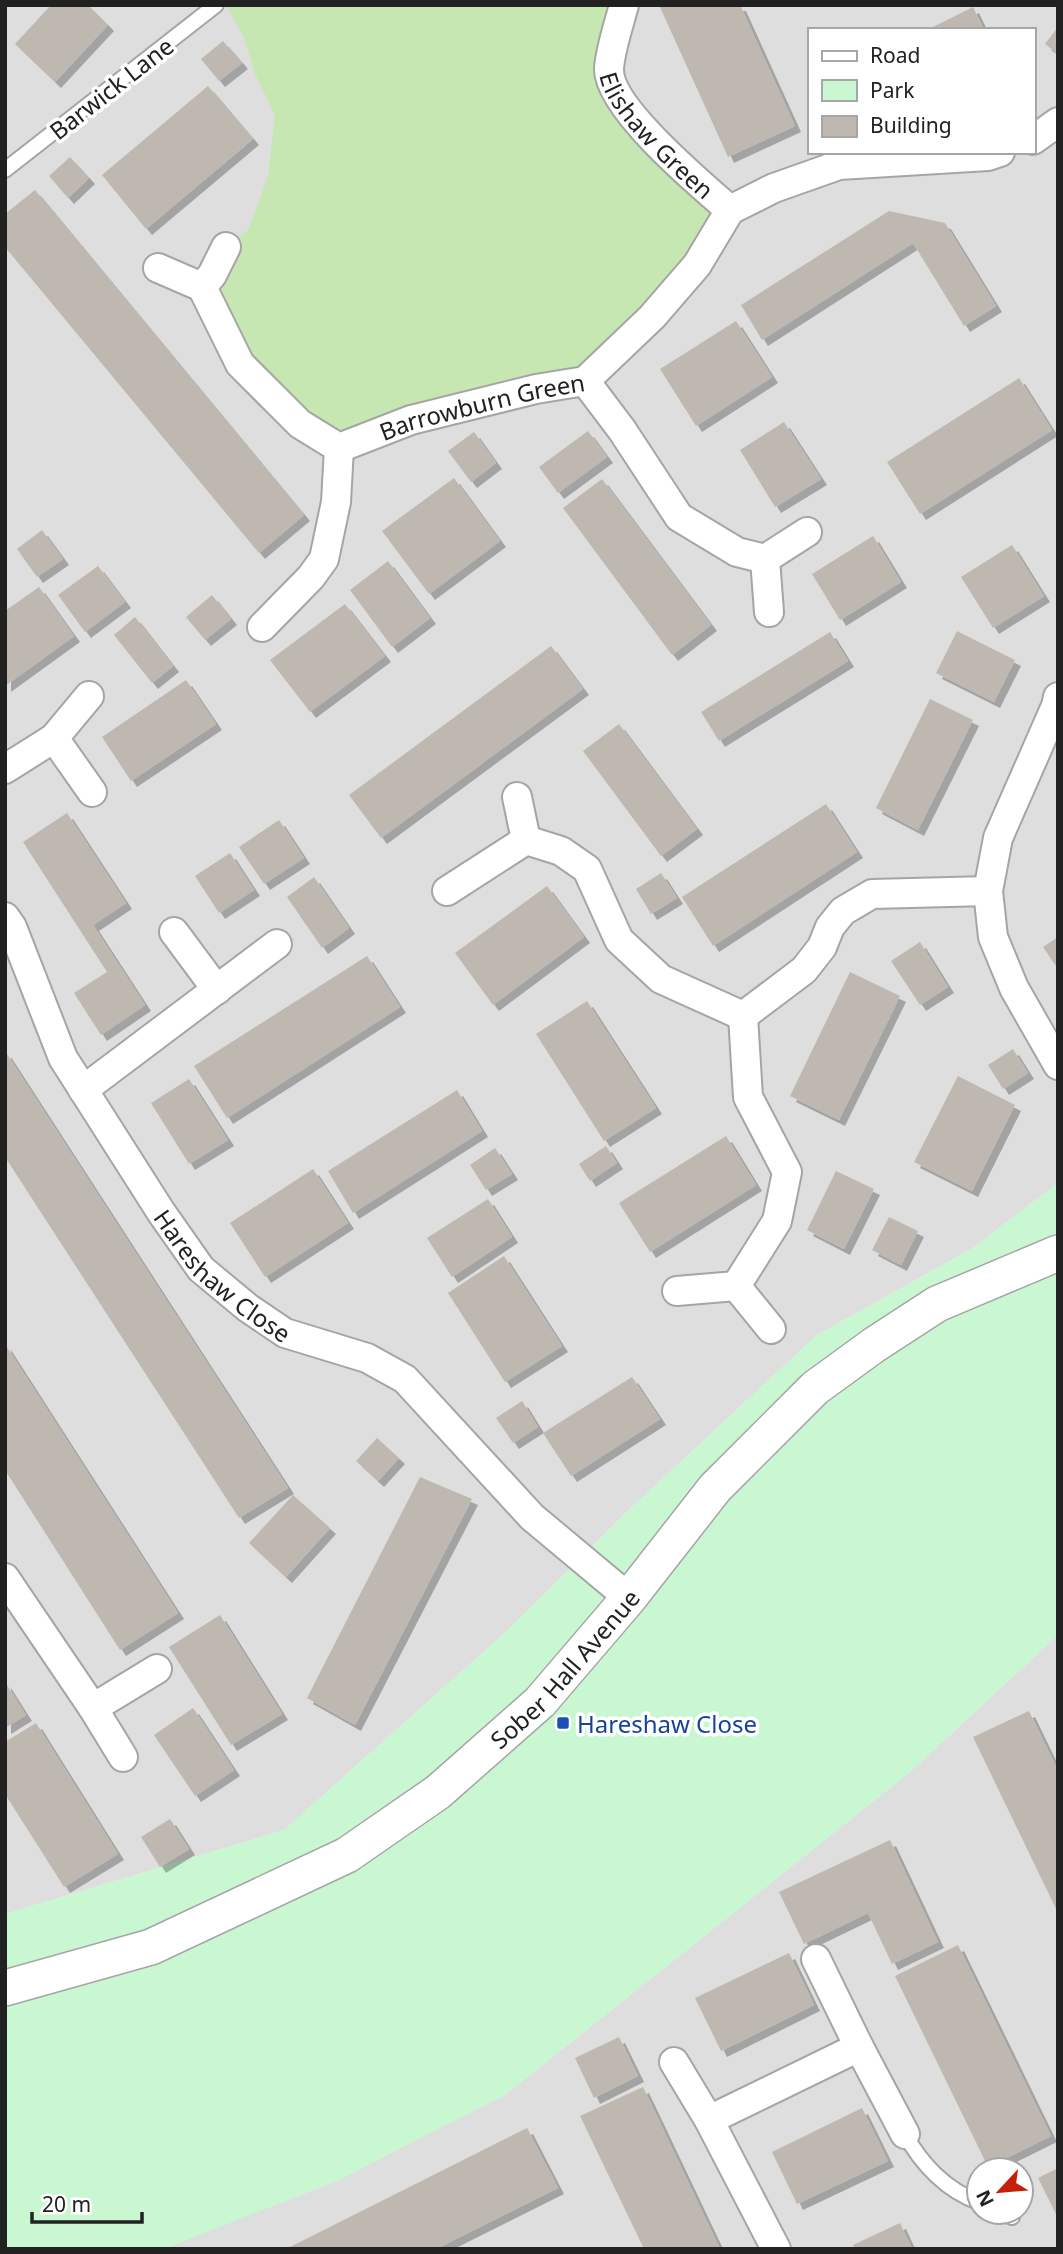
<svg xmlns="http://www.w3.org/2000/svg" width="1063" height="2254" font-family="'Noto Sans',sans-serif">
<defs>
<filter id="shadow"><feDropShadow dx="6" dy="6" stdDeviation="0" flood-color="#0004"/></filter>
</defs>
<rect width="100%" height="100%" fill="#f0eee8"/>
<path fill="#dfdede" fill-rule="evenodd" d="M 5,5 L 1058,5 L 1058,1183 L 971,1249 L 817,1335 L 631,1508 L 508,1630 L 284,1830 L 5,1914 ZM 809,30 L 1033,30 L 1033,152 L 809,152 Z
M 1058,1635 L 1058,2249 L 164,2249 L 505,2095 L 910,1772 ZM 979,2170 L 1021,2170 L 1021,2212 L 979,2212 Z"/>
<path fill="#c6e7b2" d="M 226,5 L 624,5 L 609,70 L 730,210 L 585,381 L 339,448 L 240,364 L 212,275 L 226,247 L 248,230 L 268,176 L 275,115 L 255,74 L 244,38 Z"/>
<path fill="#c9f7d1" d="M 1058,1183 L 1058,1635 L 910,1772 L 505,2095 L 337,2181 L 164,2249 L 5,2249 L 5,1914 L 284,1830 L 508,1630 L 631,1508 L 817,1335 L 971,1249 Z"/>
<path fill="#beb8b1" filter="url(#shadow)" d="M 51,5 L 88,5 L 108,25 L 55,82 L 15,44 Z
M 659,5 L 740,5 L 795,126 L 728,157 Z
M 973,7 L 984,30 L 927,30 Z
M 1058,27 L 1058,54 L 1045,44 Z
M 223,41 L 242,63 L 219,81 L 201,59 Z
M 208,86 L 253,139 L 146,229 L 102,175 Z
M 70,157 L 89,178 L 68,198 L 49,176 Z
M 35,190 L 304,515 L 259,553 L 5,247 L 5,214 Z
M 889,211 L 945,223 L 996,306 L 964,326 L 913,243 L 762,340 L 741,305 Z
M 736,321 L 772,377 L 696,426 L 660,369 Z
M 1019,378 L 1052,430 L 920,514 L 887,462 Z
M 784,422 L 821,479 L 775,507 L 740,450 Z
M 588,431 L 607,457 L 558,493 L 539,467 Z
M 474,432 L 496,463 L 471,482 L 448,451 Z
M 454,478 L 500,541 L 429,594 L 382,531 Z
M 602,479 L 711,625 L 672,655 L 563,508 Z
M 42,530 L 63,559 L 37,577 L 17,549 Z
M 873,536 L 901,582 L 840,620 L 812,574 Z
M 1012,545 L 1044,596 L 993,628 L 961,577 Z
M 388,561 L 430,618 L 392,647 L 350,590 Z
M 98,566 L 125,602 L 85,632 L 58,595 Z
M 39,587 L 74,636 L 5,686 L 5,611 Z
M 212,595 L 231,619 L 205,640 L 186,617 Z
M 345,604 L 385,656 L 310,712 L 270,660 Z
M 135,617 L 173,666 L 152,683 L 114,635 Z
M 957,631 L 1015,660 L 994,702 L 936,673 Z
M 830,632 L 848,661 L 719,741 L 701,712 Z
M 551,646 L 583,689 L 381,838 L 349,795 Z
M 186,680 L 216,724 L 131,781 L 102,737 Z
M 930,699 L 973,720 L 918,830 L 876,808 Z
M 619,724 L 697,829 L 661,856 L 583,751 Z
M 826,804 L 857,852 L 713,946 L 682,897 Z
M 67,813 L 126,903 L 93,925 L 145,1005 L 101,1035 L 74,993 L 107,972 L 23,842 Z
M 279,820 L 304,858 L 264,884 L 239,847 Z
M 230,853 L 254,890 L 219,913 L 195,876 Z
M 661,873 L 677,898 L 651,914 L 636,889 Z
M 314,877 L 349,928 L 322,948 L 287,897 Z
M 547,886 L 584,937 L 493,1005 L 455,953 Z
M 1058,937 L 1058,969 L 1043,947 Z
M 920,942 L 948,987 L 920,1005 L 891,961 Z
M 367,956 L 400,1007 L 227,1118 L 194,1066 Z
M 850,972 L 900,996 L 839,1120 L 790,1096 Z
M 587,1001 L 656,1108 L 604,1141 L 536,1034 Z
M 1013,1049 L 1028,1073 L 1003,1089 L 988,1065 Z
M 5,1051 L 288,1488 L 239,1518 L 5,1157 Z
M 958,1076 L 1015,1105 L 972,1191 L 914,1162 Z
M 189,1079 L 228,1140 L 189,1164 L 151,1103 Z
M 457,1090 L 482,1131 L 353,1213 L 328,1171 Z
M 726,1136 L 756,1185 L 650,1252 L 619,1203 Z
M 606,1146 L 617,1163 L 590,1181 L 579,1164 Z
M 495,1148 L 512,1174 L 486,1190 L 470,1165 Z
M 313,1169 L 348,1223 L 265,1277 L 230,1223 Z
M 836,1171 L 874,1189 L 844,1249 L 807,1230 Z
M 488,1199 L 512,1237 L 452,1277 L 427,1238 Z
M 889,1217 L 918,1231 L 901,1265 L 872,1250 Z
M 504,1256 L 562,1346 L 505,1382 L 448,1293 Z
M 5,1344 L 178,1613 L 120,1650 L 5,1470 Z
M 632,1377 L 660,1419 L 571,1476 L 543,1433 Z
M 522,1401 L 538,1427 L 513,1443 L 496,1418 Z
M 377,1438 L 399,1458 L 378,1481 L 356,1461 Z
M 420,1477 L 472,1499 L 355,1725 L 307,1698 Z
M 293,1495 L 330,1528 L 286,1577 L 249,1543 Z
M 220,1615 L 282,1714 L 231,1745 L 169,1647 Z
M 5,1682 L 26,1715 L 5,1728 Z
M 193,1708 L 234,1770 L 195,1796 L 154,1735 Z
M 1029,1711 L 1058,1771 L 1058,1913 L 973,1737 Z
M 36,1723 L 118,1854 L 64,1887 L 5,1794 L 5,1742 Z
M 170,1819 L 189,1849 L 160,1867 L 141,1837 Z
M 890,1840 L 938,1942 L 892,1964 L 868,1913 L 804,1944 L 779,1892 Z
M 958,1945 L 1051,2136 L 988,2167 L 895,1976 Z
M 789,1953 L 814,2005 L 721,2051 L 695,1998 Z
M 619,2037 L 638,2076 L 594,2098 L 575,2058 Z
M 643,2087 L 720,2249 L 644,2249 L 580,2116 Z
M 862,2108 L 888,2161 L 797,2204 L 772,2152 Z
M 527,2128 L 558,2188 L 436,2249 L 286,2249 Z
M 1058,2168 L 1058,2218 L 1038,2178 Z
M 900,2223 L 912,2249 L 855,2249 L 853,2245 Z"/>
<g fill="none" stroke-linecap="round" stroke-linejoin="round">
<defs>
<path id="service" d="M 5,170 L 216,5
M 905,2134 C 921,2164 947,2191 979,2202
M 1001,2212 L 1012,2217"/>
<g id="minor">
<path id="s1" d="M 624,5 C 619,24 610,50 609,69 C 608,107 701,185 730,210"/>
<path d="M 1033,140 L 1058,122"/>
<path id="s2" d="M 226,247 L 212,275 L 202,287 L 240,364 L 300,424 L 339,448 L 411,420 L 536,389 L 585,381 L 652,317 L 697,265 L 730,210 L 774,188 L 839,165 L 988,156 L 1000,152"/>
<path d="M 158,268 L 202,287"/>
<path d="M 585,381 L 622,430 L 679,517 L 737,552 L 765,559 L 807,532"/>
<path d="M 765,559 L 769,612"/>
<path d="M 262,627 L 311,577 L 324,559 L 336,502 L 339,448"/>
<path d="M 1058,697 L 1056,706 L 998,838 L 988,891 L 993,937 L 1014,988 L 1058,1065"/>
<path d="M 54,738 L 92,792"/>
<path d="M 5,769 L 54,738 L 89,696"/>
<path d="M 517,797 L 526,840"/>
<path d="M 447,891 L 526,840 L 561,851 L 587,869 L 619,940 L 661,979 L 743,1016"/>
<path id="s3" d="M 5,917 L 12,927 L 63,1058 L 161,1212 L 201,1269 L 248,1308 L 285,1333 L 367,1358 L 405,1379 L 532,1517 L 629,1598"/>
<path d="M 174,932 L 217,990"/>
<path d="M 743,1016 L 804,970 L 822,947 L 830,927 L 843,911 L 872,894 L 988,891"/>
<path d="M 83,1090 L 277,944"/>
<path d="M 736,1286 L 771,1329"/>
<path d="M 677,1291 L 736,1286 L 777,1221 L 787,1172 L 748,1097 L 743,1016"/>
<path d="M 5,1578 L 93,1708 L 123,1757"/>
<path d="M 93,1708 L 157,1669"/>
<path d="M 859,2047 L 905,2134"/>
<path d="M 674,2062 L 709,2120"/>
<path d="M 776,2249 L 709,2120 L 859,2047 L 816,1959"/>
</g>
<g id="tertiary">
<path id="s4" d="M 5,1988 L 151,1947 L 347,1855 L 438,1792 L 540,1702 L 629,1598 L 715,1488 L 815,1388 L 874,1345 L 937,1304 L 1058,1253"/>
</g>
</defs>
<use href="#service" stroke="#a5a5a5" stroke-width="18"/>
<use href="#minor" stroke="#a5a5a5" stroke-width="32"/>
<use href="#tertiary" stroke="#a5a5a5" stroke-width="38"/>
<use href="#service" stroke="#fff" stroke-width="14"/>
<use href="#minor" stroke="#fff" stroke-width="28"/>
<use href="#tertiary" stroke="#fff" stroke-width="35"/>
</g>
<rect fill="#1a4fb4" stroke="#fff" stroke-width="2.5" x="556" y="1716" width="14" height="14" rx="3.5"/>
<g text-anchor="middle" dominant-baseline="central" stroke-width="7" stroke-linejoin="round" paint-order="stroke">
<g font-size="24" fill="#212121" stroke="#fff">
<text transform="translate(111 88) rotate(-38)">Barwick Lane</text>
<text stroke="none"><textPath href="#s1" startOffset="149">Elishaw Green</textPath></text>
<text stroke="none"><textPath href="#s2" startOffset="413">Barrowburn Green</textPath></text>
<text stroke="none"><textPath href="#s3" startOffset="425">Hareshaw Close</textPath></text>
<text stroke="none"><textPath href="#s4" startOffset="656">Sober Hall Avenue</textPath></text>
</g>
<g font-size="24" fill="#164399" stroke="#fff" text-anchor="start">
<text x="577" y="1723">Hareshaw Close</text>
</g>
</g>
<rect width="1063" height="2254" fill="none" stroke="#212121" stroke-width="14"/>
<rect x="808" y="28" width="228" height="126" fill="#ffffff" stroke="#a6a6a6" stroke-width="2"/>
<rect x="822" y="51" width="35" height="10" fill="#ffffff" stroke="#a6a6a6" stroke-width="2"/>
<text x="870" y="63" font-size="21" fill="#212121">Road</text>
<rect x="822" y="80" width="35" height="21" fill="#c9f7d1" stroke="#a6a6a6" stroke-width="2"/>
<text x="870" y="98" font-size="21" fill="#212121">Park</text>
<rect x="822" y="116" width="35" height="21" fill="#beb8b1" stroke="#a6a6a6" stroke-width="2"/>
<text x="870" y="133" font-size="21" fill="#212121">Building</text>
<g transform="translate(1000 2191) rotate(244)"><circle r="33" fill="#ffffff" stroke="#a6a6a6" stroke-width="2"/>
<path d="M0-5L12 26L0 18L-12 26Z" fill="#c5200d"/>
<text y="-10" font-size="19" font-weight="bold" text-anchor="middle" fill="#212121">N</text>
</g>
<path d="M32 2212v10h110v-10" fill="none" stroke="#212121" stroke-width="3.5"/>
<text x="42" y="2212" font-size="21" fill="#212121" stroke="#ffffff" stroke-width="5" paint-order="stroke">20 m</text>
</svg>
